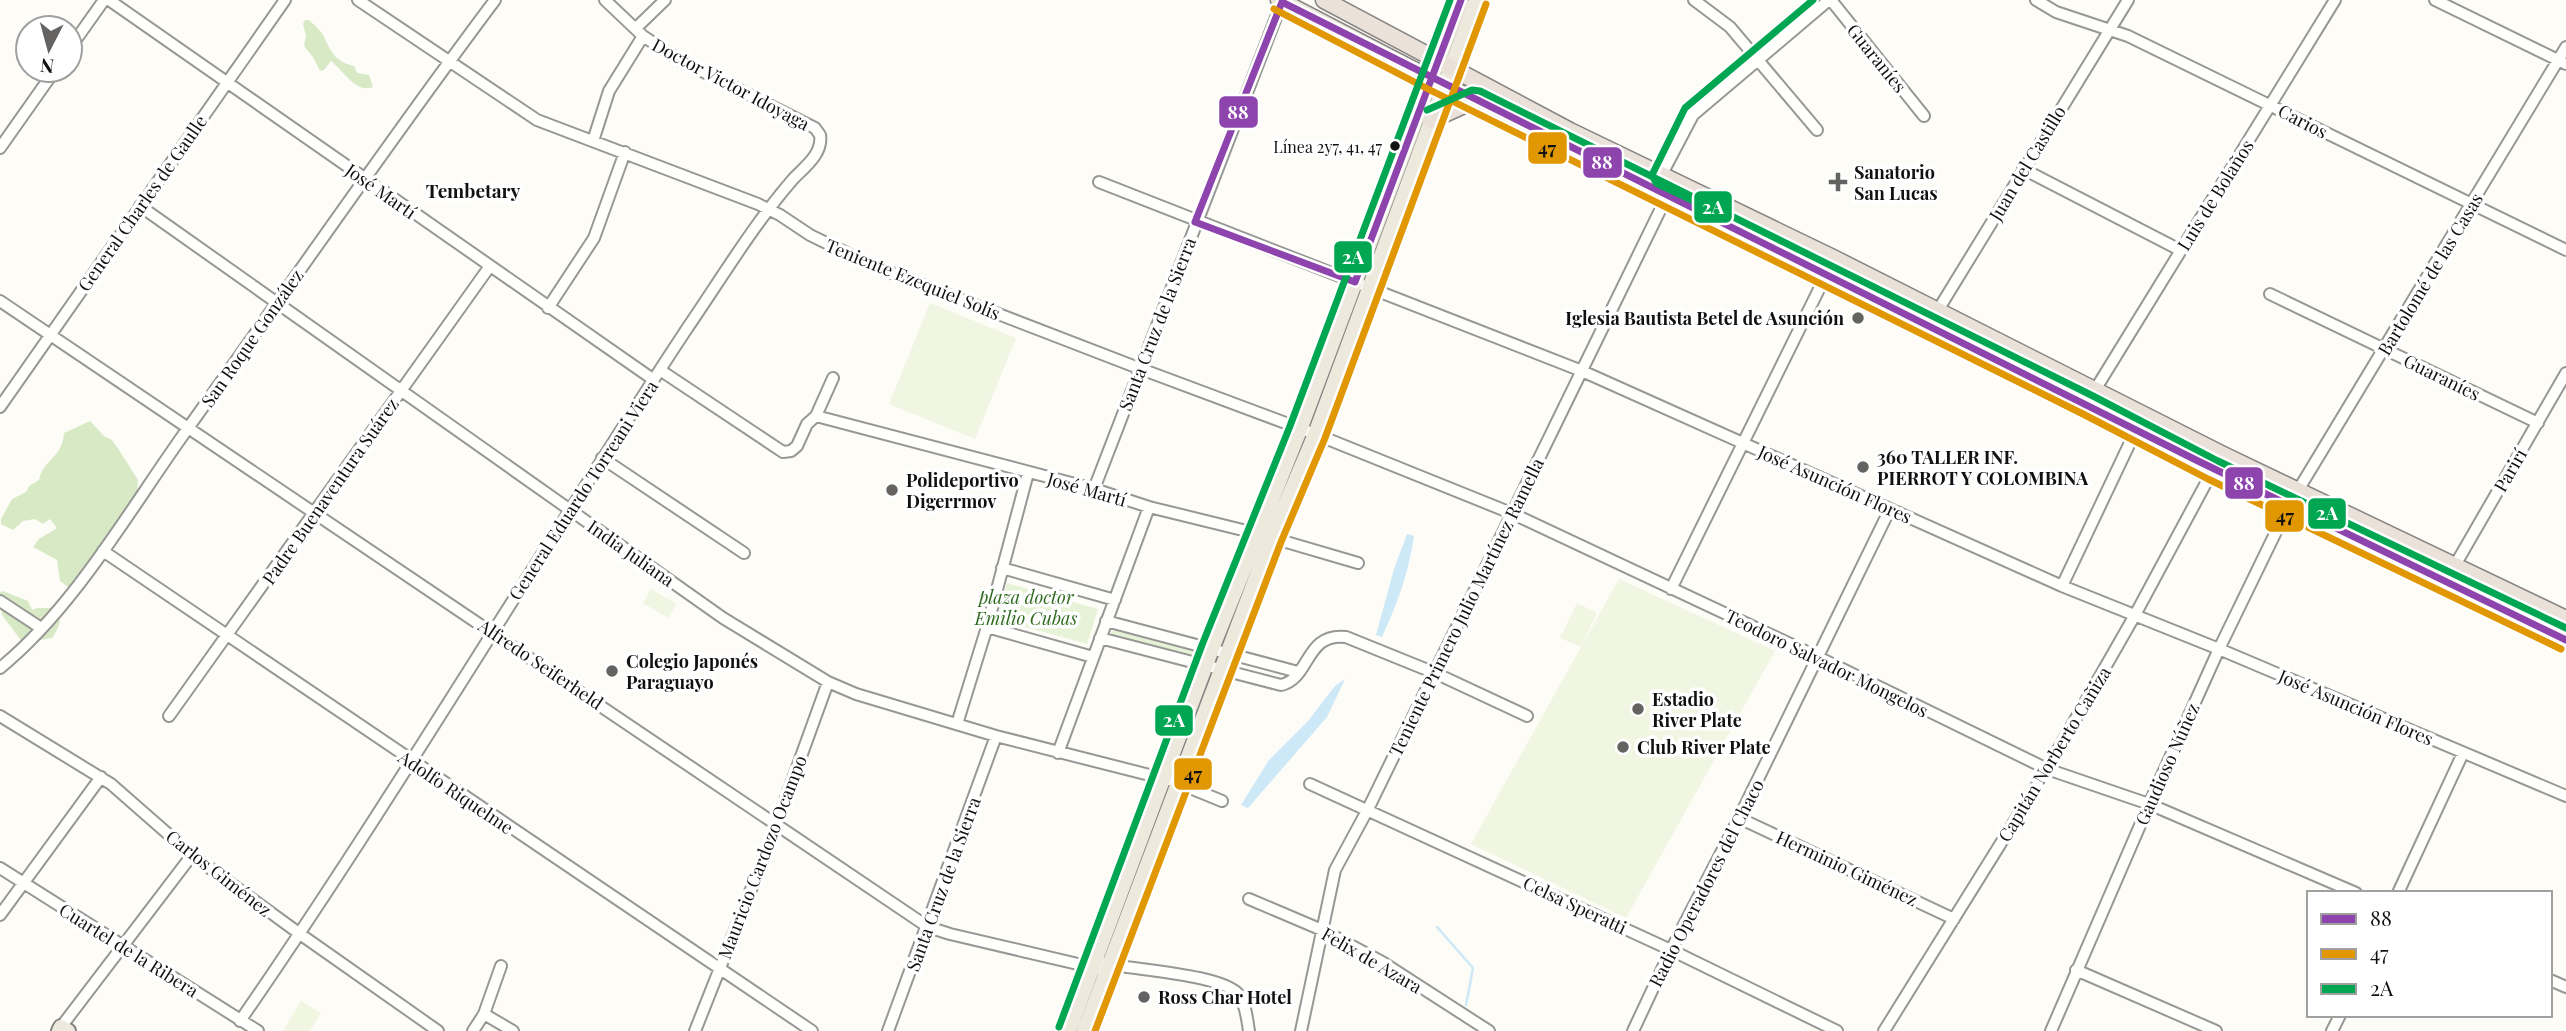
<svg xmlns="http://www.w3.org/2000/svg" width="2566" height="1031" font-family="'Playfair Display',serif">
<rect width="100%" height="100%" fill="#fdfcf7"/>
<path fill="#e7f3d7" d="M 1007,583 L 1098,609 L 1087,644 L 997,619 Z
M 1114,630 L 1205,654 L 1203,661 L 1112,637 L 1111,632 Z"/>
<path fill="#d8eac5" d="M 305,20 L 309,20 C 314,25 323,32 325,39 C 332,54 337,62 354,66 L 357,73 L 369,75 L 373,87 C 356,94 344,71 331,61 L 324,70 L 320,71 L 313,57 L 304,46 L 306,36 L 303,24 Z
M 90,421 L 104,436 L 112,440 L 119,450 L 138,480 L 137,492 L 127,514 L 71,589 L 60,581 L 57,560 L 33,547 L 39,539 L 57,528 L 50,519 L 43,524 L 35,519 L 23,521 L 13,530 L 1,524 L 1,519 L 12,499 L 26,492 L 29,486 L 39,480 C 44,458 62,459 64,433 Z
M 3,591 L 28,601 L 32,610 L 37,608 L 57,608 C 63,619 59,628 52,638 L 23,643 L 2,615 L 0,592 Z"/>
<path fill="#f0f6e1" d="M 930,303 L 1016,338 L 975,439 L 889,404 Z
M 1619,579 L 1775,651 L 1626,918 L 1471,844 L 1581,647 L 1560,638 L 1577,603 L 1597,613 L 1581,647 Z
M 651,589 L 677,604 L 668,618 L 643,603 Z
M 301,1001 L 321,1013 L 310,1031 L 283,1031 Z"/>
<path fill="#cde8f7" d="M 1407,534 L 1414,536 C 1408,575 1398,602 1382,637 L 1376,635 L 1394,569 Z
M 1345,679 L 1327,717 L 1248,808 L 1241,805 L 1269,760 L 1308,721 L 1335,686 Z"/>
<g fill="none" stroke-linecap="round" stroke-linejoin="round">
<path stroke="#cde8f7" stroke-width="2.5" d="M 1437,927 L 1473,968 L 1466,1005"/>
<defs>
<path id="minor" d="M 109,0 L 654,380
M 358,0 L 537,120 L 758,204 L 780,215 L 810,235 L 871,265 L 1141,369 L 1315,434 L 1511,513 L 1818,657 L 2047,769 L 2149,804 L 2356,893
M 1694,0 L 1730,27 L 1817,130
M 1831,0 L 1924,116
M 2036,0 L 2056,12 L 2128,36 L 2566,250
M 2435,0 L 2566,64
M 636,28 L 665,0
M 70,48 L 104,0
M 593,141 L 609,91 L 643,36
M 0,148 L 55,70
M 2023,169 L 2180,250
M 1662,174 L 1693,115 L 1829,0
M 1099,182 L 1582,371 L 2062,586 L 2219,649 L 2566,796
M 140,206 L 723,618 L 828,682 L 856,694 L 996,736 L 1173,781 L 1222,801
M 2270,294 L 2538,423
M 0,301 L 928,927 L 950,934 L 1099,969
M 548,308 L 594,238 L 625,152
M 1935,315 L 2128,0
M 660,370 L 783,452 L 791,451 L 797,446 L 807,424 L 816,416 L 833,378
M 2095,390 L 2335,0
M 0,407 L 285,0
M 816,416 L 1094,489 L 1149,507 L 1259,534 L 1358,563
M 602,458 L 744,553
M 1094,489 L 1282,2
M 103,551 L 812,1031
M 2454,567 L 2566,373
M 1002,568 L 1115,600
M 2062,586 L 2136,430
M 1671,589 L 1828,271
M 0,601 L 41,628
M 1106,621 L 1298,672
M 987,627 L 1093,657
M 1100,638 L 1281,685 C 1310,679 1305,632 1346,637 L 1435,673 L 1527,716
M 0,668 C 75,607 130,509 186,431 C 289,287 389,141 495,0
M 0,716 L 111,784 L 192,855 L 300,934 L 438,1031
M 169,716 L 490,266
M 957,724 L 987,627 L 1028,473
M 1058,753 L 1149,507
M 1310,784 L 1671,950 L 1837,1031
M 1739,818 L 1954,919
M 0,868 L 258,1031
M 2398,893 L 2463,753
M 1249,899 L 1322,930 L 1382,962 L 1489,1031
M 0,915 L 101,777
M 1103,963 C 1132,970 1223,974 1239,995 C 1246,1005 1247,1019 1249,1031
M 2076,970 L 2216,1031
M 2550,980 L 2566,987
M 484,1014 L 513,1031
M 240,1021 C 396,795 535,559 686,330 C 721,279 753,225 794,178 C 806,166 823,153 820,135 L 815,128 L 676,58 L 643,36 L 605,0
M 61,1027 L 192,855
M 473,1031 L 484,1014 L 501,966
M 695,1031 L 773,834 L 828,682
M 888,1031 L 996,736
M 1301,1031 L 1335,870 L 1368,809 L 1667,196
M 1633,1031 L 1671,950 L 1739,818 L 1890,509
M 1884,1031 L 2047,769 L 2135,615 L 2213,470
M 2051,1031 L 2154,793 L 2219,649 L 2288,507 L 2566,47
M 2332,1031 L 2340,1015"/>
<path id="major" d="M 59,1031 L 61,1027 L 68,1031
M 1069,1031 L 1212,649 L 1300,430 L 1461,0
M 1084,1031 L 1271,538 L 1315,434 L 1476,0"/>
<path id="highway" d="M 1279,0 L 1431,79 L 2088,405 L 2213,470 L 2566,640
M 1324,0 L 1570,131 L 1833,258 L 2221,454 L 2566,619
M 1431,120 L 1475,100"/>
</defs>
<use href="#minor" stroke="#979795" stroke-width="14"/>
<use href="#major" stroke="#858482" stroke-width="18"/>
<use href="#highway" stroke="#858482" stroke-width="19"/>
<use href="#minor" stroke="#fffffe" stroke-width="10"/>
<use href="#major" stroke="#ede9dc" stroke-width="14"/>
<use href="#highway" stroke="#eae1d8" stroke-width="16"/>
<defs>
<path id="bus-1" d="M 1282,2 L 2196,460 L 2566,640
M 1195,222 L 1282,2
M 1195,222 L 1355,282
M 1355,282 L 1461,0"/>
<path id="bus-2" d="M 1274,9 L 1426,88 L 2083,414 L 2208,479 L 2561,649
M 1095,1031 L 1281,542 L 1325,438 L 1486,4"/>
<path id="bus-3" d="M 1427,110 L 1472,90 L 1480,91 L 2093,396 L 2218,461 L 2566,628
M 1698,203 L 1656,183 L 1652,175 L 1685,108 L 1813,0
M 1059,1027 L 1202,645 L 1290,426 L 1450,0"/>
</defs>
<use href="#bus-1" stroke="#fff" stroke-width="12"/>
<use href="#bus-2" stroke="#fff" stroke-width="12"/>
<use href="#bus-3" stroke="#fff" stroke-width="12"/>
<use href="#bus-1" stroke="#8e44ad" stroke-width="7"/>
<use href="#bus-2" stroke="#e09702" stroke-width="7"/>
<use href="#bus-3" stroke="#00a651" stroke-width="7"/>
</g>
<circle fill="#111" stroke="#fff" stroke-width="2.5" cx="1395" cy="146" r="6"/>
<g fill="#646362" stroke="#fff" stroke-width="2.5">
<path d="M1834.5 171.5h7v7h7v7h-7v7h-7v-7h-7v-7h7z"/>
<circle cx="1858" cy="318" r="7"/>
<circle cx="1863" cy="467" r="7"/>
<circle cx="892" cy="490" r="7"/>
<circle cx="612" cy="671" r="7"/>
<circle cx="1638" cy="709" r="7"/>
<circle cx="1623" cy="747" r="7"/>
<circle cx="1144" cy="997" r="7"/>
</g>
<g text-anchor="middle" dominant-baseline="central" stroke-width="7" stroke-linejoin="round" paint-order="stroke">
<g font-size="16" fill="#111" stroke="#fff" text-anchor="end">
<text x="1382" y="146">Línea 2y7, 41, 47</text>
</g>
<g font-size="18" fill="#111" stroke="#fff">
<text transform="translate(1877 58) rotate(51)">Guaraníes</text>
<text transform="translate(731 84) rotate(28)">Doctor Victor Idoyaga</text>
<text transform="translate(2303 121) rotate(27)">Carios</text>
<text transform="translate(2027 163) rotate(-59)">Juan del Castillo</text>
<text transform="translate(381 191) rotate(35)">José Martí</text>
<text transform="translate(2215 195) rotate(-58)">Luis de Bolaños</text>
<text transform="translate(142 203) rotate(-55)">General Charles de Gaulle</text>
<text transform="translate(2430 274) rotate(-59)">Bartolomé de las Casas</text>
<text transform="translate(913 279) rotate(22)">Teniente Ezequiel Solís</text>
<text transform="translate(1157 324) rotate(-69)">Santa Cruz de la Sierra</text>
<text transform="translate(252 338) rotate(-55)">San Roque González</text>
<text transform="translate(2442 377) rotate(26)">Guaraníes</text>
<text transform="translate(2510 470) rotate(-60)">Parirí</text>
<text transform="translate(1835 484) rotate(24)">José Asunción Flores</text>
<text transform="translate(1087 489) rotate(16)">José Martí</text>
<text transform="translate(583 490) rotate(-57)">General Eduardo Torreani Viera</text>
<text transform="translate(330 491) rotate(-55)">Padre Buenaventura Suárez</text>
<text transform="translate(631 553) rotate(35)">India Juliana</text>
<text transform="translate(1466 607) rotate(-64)">Teniente Primero Julio Martínez Ramella</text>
<text transform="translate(1827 663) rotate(26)">Teodoro Salvador Mongelos</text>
<text transform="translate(541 664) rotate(34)">Alfredo Seiferheld</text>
<text transform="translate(2356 707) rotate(23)">José Asunción Flores</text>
<text transform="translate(2054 754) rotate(-59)">Capitán Norberto Cañiza</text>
<text transform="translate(2167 764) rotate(-66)">Gaudioso Núñez</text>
<text transform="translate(456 792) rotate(34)">Adolfo Riquelme</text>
<text transform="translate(762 857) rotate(-69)">Mauricio Cardozo Ocampo</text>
<text transform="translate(1847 868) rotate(25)">Herminio Giménez</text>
<text transform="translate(219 873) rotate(38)">Carlos Giménez</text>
<text transform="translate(1706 883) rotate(-63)">Radio Operadores del Chaco</text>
<text transform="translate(943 884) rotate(-70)">Santa Cruz de la Sierra</text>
<text transform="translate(1575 905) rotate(25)">Celsa Speratti</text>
<text transform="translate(129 950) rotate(32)">Cuartel de la Ribera</text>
<text transform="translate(1372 960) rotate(30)">Felix de Azara</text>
</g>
<g font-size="18" font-weight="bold" fill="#111" stroke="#fff" text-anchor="start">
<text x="1854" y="172">Sanatorio<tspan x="1854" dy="21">San Lucas</tspan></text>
<text x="1844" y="318" text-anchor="end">Iglesia Bautista Betel de Asunción</text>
<text x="1877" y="457">360 TALLER INF.<tspan x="1877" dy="21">PIERROT Y COLOMBINA</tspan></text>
<text x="906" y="480">Polideportivo<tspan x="906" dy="21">Digerrmov</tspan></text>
<text x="626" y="661">Colegio Japonés<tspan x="626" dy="21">Paraguayo</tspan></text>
<text x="1652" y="699">Estadio<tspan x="1652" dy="21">River Plate</tspan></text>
<text x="1637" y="747">Club River Plate</text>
<text x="1158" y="997">Ross Char Hotel</text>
</g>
<g font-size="18" font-style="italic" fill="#2f6b1f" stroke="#fff">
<text x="1026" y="597">plaza doctor<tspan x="1026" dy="21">Emilio Cubas</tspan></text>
</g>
<g font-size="19" font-weight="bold" fill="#111" stroke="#fff">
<text x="473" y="190">Tembetary</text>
</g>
</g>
<g stroke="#fff" stroke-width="2.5">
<rect x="1218" y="95" width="41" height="34" rx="7" fill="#8e44ad"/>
<rect x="1527" y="131" width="41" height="34" rx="7" fill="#e09702"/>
<rect x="1582" y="146" width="41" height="33" rx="7" fill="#8e44ad"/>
<rect x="1693" y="190" width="40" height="34" rx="7" fill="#00a651"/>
<rect x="1333" y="240" width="40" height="34" rx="7" fill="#00a651"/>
<rect x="2224" y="466" width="40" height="34" rx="7" fill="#8e44ad"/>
<rect x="2307" y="497" width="40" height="33" rx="7" fill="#00a651"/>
<rect x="2264" y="499" width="41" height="34" rx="7" fill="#e09702"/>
<rect x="1154" y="704" width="40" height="33" rx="7" fill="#00a651"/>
<rect x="1173" y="757" width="40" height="34" rx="7" fill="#e09702"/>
</g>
<g font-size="19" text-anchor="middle" font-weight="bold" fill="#fff">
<text x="1238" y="119">88</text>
<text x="1602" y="169">88</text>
<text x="1713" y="214">2A</text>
<text x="1353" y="264">2A</text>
<text x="2244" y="490">88</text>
<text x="2327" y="520">2A</text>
<text x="1174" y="727">2A</text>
</g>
<g font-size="19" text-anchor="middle" font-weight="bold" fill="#111">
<text x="1547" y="155">47</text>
<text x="2285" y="523">47</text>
<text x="1193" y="781">47</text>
</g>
<rect x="2307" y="891" width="245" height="126" fill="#ffffff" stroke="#a0a0a0" stroke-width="2"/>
<rect x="2321" y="914" width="35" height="10" fill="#8e44ad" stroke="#a0a0a0" stroke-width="2"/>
<text x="2370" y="926" font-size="21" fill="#111111">88</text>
<rect x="2321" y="949" width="35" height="10" fill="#e09702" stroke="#a0a0a0" stroke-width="2"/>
<text x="2370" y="961" font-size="21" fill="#111111">47</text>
<rect x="2321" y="984" width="35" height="10" fill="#00a651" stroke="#a0a0a0" stroke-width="2"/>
<text x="2370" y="996" font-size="21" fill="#111111">2A</text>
<g transform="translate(49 49) rotate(186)"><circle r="33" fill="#ffffff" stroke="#a0a0a0" stroke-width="2"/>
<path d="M0-5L12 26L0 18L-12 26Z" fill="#646362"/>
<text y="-10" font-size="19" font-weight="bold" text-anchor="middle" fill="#111111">N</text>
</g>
</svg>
